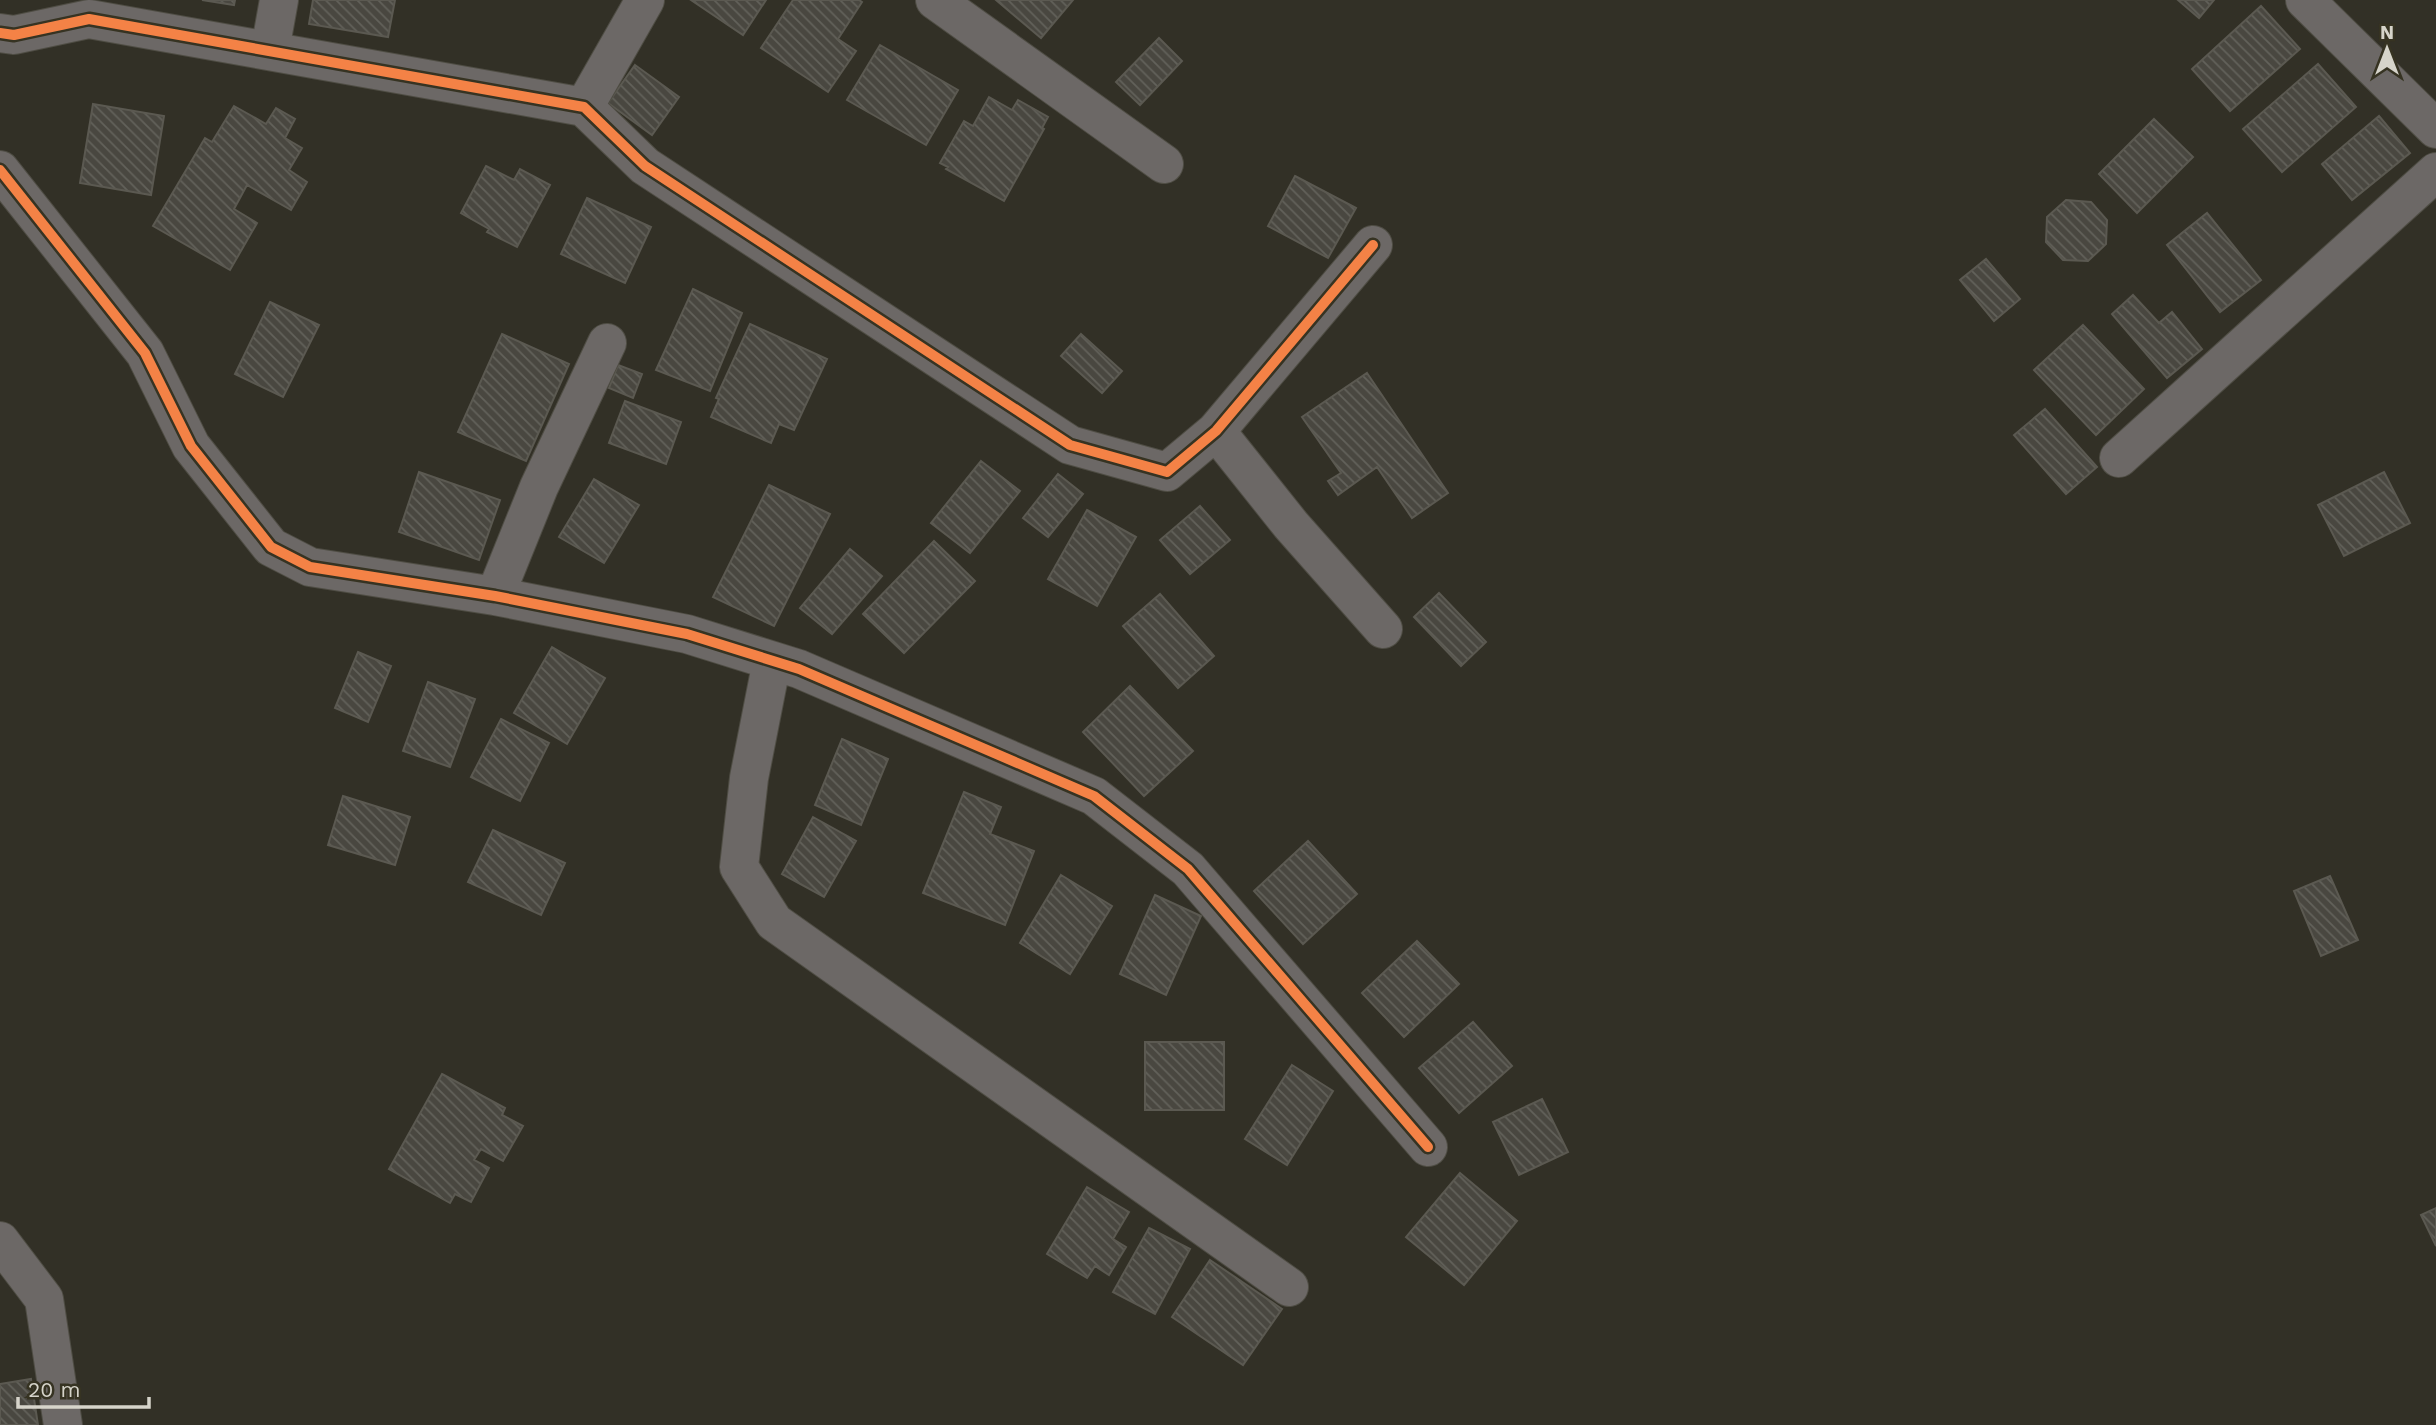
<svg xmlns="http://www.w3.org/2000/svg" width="2436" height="1425" font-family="'Work Sans',sans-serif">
<defs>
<pattern id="building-back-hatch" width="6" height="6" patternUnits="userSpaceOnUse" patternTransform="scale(1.75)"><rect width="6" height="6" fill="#494740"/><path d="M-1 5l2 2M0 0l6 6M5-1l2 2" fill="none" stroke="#62615a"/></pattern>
</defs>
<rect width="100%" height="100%" fill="#323026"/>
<path fill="url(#building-back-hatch)" stroke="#5b5951" stroke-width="2" d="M 202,0 L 235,0 L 234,5 Z
M 313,0 L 395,0 L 388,37 L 309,24 Z
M 691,0 L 766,0 L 743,35 Z
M 793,0 L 859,0 L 862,2 L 838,39 L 856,51 L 828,92 L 761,48 Z
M 996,0 L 1073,0 L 1041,38 Z
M 2178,0 L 2214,0 L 2199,18 Z
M 2261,6 L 2300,49 L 2230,111 L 2192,69 Z
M 1159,38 L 1182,61 L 1140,105 L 1116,82 Z
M 880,45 L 958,90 L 926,145 L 847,100 Z
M 2318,64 L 2356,107 L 2282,172 L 2243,129 Z
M 635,65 L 679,97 L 652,135 L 608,103 Z
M 989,97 L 1012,110 L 1018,100 L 1048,117 L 1042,128 L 1044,129 L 1004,201 L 946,169 L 948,167 L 940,163 L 964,121 L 973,126 Z
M 93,104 L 164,116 L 151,195 L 80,183 Z
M 234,106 L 266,124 L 276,108 L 295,119 L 285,138 L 302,148 L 289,170 L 307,182 L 291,210 L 247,185 L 234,209 L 257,223 L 230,270 L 153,226 L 205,138 L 212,142 Z
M 2379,116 L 2410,153 L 2352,200 L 2322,164 Z
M 2154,119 L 2193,157 L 2137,213 L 2099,174 Z
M 486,166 L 514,180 L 520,169 L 550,185 L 517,247 L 487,232 L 489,229 L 461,213 Z
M 1295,176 L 1356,208 L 1328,258 L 1268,226 Z
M 587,198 L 651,227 L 625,283 L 561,254 Z
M 2066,200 L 2091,202 L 2107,220 L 2106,244 L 2088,261 L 2063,260 L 2046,242 L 2047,217 Z
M 2207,213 L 2261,280 L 2220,312 L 2167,245 Z
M 1986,259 L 2020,299 L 1994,321 L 1960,280 Z
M 693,289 L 742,313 L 710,391 L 656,370 Z
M 2133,295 L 2159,323 L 2172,312 L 2202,349 L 2167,378 L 2112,314 Z
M 270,302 L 319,325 L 283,397 L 235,374 Z
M 750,324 L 827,359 L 794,430 L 779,424 L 771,443 L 711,417 L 719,399 L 716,398 Z
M 2083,325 L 2144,389 L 2096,435 L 2034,370 Z
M 502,334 L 569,364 L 526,461 L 458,432 Z
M 1081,334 L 1122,371 L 1102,393 L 1061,356 Z
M 618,365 L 642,374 L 633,398 L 609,388 Z
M 1367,373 L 1448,493 L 1412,518 L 1377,467 L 1338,495 L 1328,481 L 1341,473 L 1302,417 Z
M 625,401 L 681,422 L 666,464 L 609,443 Z
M 2045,409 L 2097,467 L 2066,494 L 2014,435 Z
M 981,461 L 1020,491 L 970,553 L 931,523 Z
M 419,472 L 500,500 L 479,560 L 399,532 Z
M 2384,472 L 2410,523 L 2344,556 L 2318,505 Z
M 1058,474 L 1083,494 L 1048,537 L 1023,518 Z
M 594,479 L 639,505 L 604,563 L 559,537 Z
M 769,485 L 830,514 L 774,626 L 713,597 Z
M 1200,506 L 1230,540 L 1190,574 L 1160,540 Z
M 1087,510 L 1136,537 L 1097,606 L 1048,579 Z
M 934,541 L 975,581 L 904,653 L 863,614 Z
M 850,549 L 882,576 L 832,634 L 800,608 Z
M 1439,593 L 1486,642 L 1461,666 L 1414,617 Z
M 1160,594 L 1214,656 L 1178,688 L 1123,626 Z
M 552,647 L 605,678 L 567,744 L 514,713 Z
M 358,652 L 391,666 L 368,722 L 335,708 Z
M 428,682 L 475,699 L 450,767 L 403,751 Z
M 1130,686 L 1193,751 L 1144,796 L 1083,732 Z
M 501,719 L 549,743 L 520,801 L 471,777 Z
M 842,739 L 888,759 L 861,825 L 815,805 Z
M 964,792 L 1001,807 L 990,834 L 1034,851 L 1005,925 L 923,893 Z
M 343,796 L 410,817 L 395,865 L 328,845 Z
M 813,817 L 856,841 L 824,897 L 782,874 Z
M 493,830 L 565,863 L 541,915 L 468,882 Z
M 1308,841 L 1357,894 L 1303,944 L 1254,891 Z
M 1061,875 L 1112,906 L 1070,974 L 1020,943 Z
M 2330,876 L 2358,940 L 2321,956 L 2294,891 Z
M 1155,895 L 1201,916 L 1166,995 L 1120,974 Z
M 1417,941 L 1459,984 L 1404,1037 L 1362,993 Z
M 1473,1022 L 1512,1066 L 1459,1113 L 1419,1068 Z
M 1145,1042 L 1224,1042 L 1224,1110 L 1145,1110 Z
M 1292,1065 L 1333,1091 L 1287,1165 L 1245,1139 Z
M 442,1074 L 505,1108 L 502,1115 L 523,1126 L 503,1161 L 481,1149 L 474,1160 L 489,1168 L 471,1202 L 455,1194 L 450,1203 L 389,1169 Z
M 1542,1099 L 1568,1152 L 1519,1175 L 1493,1122 Z
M 1460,1173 L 1517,1221 L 1464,1285 L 1406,1237 Z
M 1087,1187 L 1129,1212 L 1113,1239 L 1126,1247 L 1109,1275 L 1095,1266 L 1087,1278 L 1047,1254 Z
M 2436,1208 L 2436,1246 L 2421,1215 Z
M 1149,1228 L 1190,1249 L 1155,1314 L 1113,1292 Z
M 1210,1260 L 1282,1309 L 1243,1365 L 1172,1317 Z
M 31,1379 L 38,1425 L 0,1425 L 0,1384 Z"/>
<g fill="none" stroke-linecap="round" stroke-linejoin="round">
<defs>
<path id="minor" d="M 935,0 L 1164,164
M 2305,0 L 2436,129
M 0,33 L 14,35 L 89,19 L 584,107 L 645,166 L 1070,445 L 1167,472 L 1216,431 L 1373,245
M 270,50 L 279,0
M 584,107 L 645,0
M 0,170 L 145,353 L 191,446 L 271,547 L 310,567 L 495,596 L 687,634 L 799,669 L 1094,796 L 1188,869 L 1428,1147
M 1216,431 L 1291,525 L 1383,629
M 2119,458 L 2436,172
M 495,596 L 539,487 L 607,343
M 772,661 L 749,778 L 739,867 L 774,922 L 1289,1287
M 0,1241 L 44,1299 L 63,1425"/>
</defs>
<use href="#minor" stroke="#4f4d44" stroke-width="40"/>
<use href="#minor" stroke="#6c6866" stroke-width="38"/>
<defs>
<path id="cycleway" d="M 0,33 L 14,35 L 89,19 L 584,107 L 645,166 L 1070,445 L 1167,472 L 1216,431 L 1373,245
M 0,170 L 145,353 L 191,446 L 271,547 L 310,567 L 495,596 L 687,634 L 799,669 L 1094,796 L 1188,869 L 1428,1147"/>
</defs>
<use href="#cycleway" stroke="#363322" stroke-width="15"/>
<use href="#cycleway" stroke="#f48246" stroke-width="10"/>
</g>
<g transform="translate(2387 49)" stroke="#363322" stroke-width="5" paint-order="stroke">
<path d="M0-5L12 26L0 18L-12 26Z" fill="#d6d4ca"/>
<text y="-10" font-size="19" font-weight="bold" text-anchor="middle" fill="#d6d4ca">N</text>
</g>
<path d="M18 1397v10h131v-10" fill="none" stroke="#d6d4ca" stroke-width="3.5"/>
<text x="28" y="1397" font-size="21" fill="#d6d4ca" stroke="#363322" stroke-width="5" paint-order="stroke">20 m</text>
</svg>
